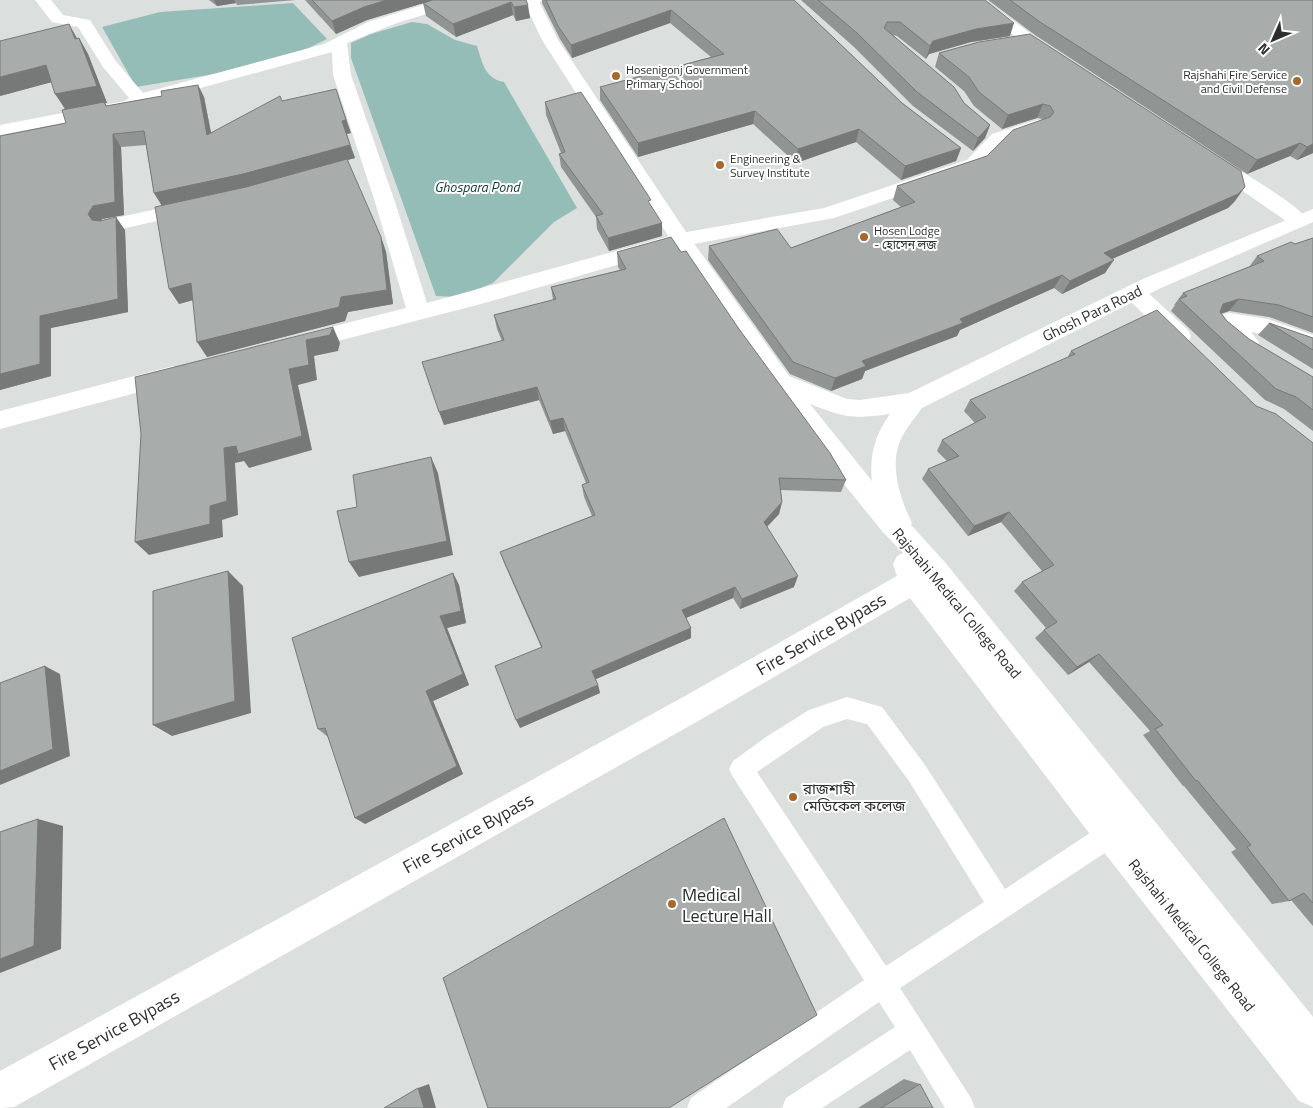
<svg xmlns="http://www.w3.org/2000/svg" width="1313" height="1108" font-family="'Titillium Web','Noto Sans Bengali',sans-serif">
<rect width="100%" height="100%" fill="#dbdfde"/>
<path fill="#94bdb8" d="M 293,3 L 327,39 L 292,56 L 214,74 L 136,87 L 102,27 L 160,12 Z
M 412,22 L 427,24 L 455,40 L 477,46 C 482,62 485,79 504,82 L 577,208 L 554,222 L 493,283 L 457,297 L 436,296 L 351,58 L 351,43 L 371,34 Z"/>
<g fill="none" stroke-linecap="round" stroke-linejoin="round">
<path fill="#fff" fill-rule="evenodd" d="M 847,697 L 882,707 L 925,765 L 1005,889 L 1102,825 L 1111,822 L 1120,825 L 1123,834 L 1120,843 L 900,988 L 971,1098 L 975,1108 L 945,1108 L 910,1050 L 822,1108 L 782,1108 L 786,1098 L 895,1027 L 879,1002 L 726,1108 L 687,1108 L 691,1098 L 864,980 L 733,777 L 729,769 L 733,761 L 766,737 L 809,710 ZM 847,719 L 867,724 L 909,781 L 984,902 L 886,966 L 757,772 L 823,727 Z"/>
<path fill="#fff" fill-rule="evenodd" d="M 35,0 L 51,0 L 63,15 L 90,20 L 115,60 L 143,93 L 324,44 L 368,22 L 422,5 L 440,0 L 466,0 L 463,3 L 397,23 L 347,43 L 351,75 L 395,202 L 427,303 L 681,233 L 824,208 L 967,160 L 992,134 L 1037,120 L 1043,121 L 1046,125 L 1043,129 L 1006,142 L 981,168 L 834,218 L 683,246 L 481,304 L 299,351 L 291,349 L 288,343 L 291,337 L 406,308 L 375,202 L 333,75 L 332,52 L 146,103 L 136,109 L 0,135 L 0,125 L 125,101 L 129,98 L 103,67 L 78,27 L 52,22 Z
M 967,0 L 985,0 L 1061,56 L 1059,60 L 1047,60 Z
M 1212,155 L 1219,157 C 1239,171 1297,203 1309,221 L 1306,225 L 1299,227 L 1292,225 L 1205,165 L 1203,161 L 1205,157 Z
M 193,201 L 200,203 L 203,207 L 200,211 L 109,232 L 102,231 L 99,226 L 102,221 Z
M 1134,285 L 1142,287 L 1188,330 L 1191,336 L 1188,342 L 1180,344 L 1172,342 L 1126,297 L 1123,292 L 1126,287 Z
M 1229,313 L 1268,319 L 1313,335 L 1313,352 L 1265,334 L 1251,332 L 1259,342 L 1256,348 C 1253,349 1251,350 1248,350 C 1239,350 1216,331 1212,323 L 1215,317 Z
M 173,366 L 181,369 L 185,375 L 181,381 L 0,429 L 0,411 Z"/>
<path fill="#fff" fill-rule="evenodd" d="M 526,0 L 542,0 L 540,3 L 558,40 L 688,235 L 789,376 L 847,399 L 860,400 L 909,393 L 1145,278 L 1313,209 L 1313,222 L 1161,288 L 922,408 C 915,418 907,427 902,437 C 888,464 900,498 912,523 L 911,525 L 944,561 L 1313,1017 L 1313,1107 L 1299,1101 L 1099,846 L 910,598 L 707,716 L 14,1107 L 0,1108 L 0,1071 L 685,696 L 897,576 L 893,564 L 897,556 L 903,553 L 882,531 L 817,451 L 739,342 L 674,245 L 542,40 L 524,2 ZM 810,404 C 846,418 852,419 890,414 C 875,435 869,455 872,481 Z"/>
</g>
<path fill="#909594" d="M 209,0 L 296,0 L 237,5 L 236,3 L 217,6 Z
M 305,0 L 526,0 L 530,18 L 516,21 L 513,15 L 456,37 L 426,16 L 423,3 L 367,20 L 336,34 Z
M 542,0 L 794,0 L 902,103 L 961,148 L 956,161 L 901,180 L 856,142 L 796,163 L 753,124 L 638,157 L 600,100 L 600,87 L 711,57 L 670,23 L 572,58 L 560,39 L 542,3 Z
M 801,0 L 985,0 L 1010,36 L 971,42 L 929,54 L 926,59 L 897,36 L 893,35 L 964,103 L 990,125 L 985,138 L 973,151 L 913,106 L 854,47 Z
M 988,0 L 1313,0 L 1313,153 L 1297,160 L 1290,156 L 1247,174 L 1035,35 Z
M 79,38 L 88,54 L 107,103 L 105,103 L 106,106 L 162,96 L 198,85 L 204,97 L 211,133 L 282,101 L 351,133 L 347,134 L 355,158 L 347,160 L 381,237 L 386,252 L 393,304 L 348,312 L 345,321 L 207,357 L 193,300 L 179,304 L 162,205 L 154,193 L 146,145 L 121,147 L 124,215 L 102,219 L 101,221 L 125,230 L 128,312 L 51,328 L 51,376 L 0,390 L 0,409 L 0,136 L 66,123 L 65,110 L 51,82 L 0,96 Z
M 979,42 L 1235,201 L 1228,208 L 1112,259 L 1105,273 L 1062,294 L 1054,288 L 960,330 L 957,336 L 865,371 L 862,379 L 831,391 L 790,374 L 708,260 L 709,246 L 791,248 L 901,207 L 893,200 L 897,186 L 987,156 L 1043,119 L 1037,118 L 1002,129 L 974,106 L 964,91 L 935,67 L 939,53 Z
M 545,102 L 651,206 L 662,236 L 609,251 L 597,229 L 596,217 L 561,167 L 559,154 L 561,153 L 546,115 Z
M 1313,238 L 1313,333 L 1269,317 L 1229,311 L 1221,314 L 1227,321 L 1249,339 L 1313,377 L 1313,431 L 1284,409 L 1265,400 L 1171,311 L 1175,305 L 1174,305 L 1183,293 L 1249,267 L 1257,256 Z
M 617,252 L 681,252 L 739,329 L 846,480 L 841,492 L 780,490 L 782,502 L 779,514 L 767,527 L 794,587 L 740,609 L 733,598 L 686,618 L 691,628 L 691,638 L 595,679 L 598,685 L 600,693 L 520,728 L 541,647 L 504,563 L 500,552 L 592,516 L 584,497 L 582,485 L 586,483 L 565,431 L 553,434 L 539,400 L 444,425 L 502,341 L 497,329 L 494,315 L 553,300 L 551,287 L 620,270 L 618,267 Z
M 1269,323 L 1313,338 L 1313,369 L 1258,335 Z
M 1071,351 L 1256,406 L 1313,443 L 1313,926 L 1291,900 L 1289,901 L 1272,904 L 1231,852 L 1236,849 L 1184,786 L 1183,786 L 1143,735 L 1150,731 L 1089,662 L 1068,675 L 1035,638 L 1046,628 L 1014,591 L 1022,582 L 1042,571 L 1001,522 L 968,536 L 922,479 L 928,469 L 947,461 L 937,451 L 942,440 L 975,423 L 964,411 L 970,400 L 1067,358 Z
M 453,573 L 459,585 L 466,623 L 447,628 L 469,685 L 433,701 L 463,774 L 365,824 L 328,737 L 318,729 Z
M 904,1079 L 920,1084 L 933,1108 L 858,1108 Z"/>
<path fill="#767978" d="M 214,0 L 234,0 L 236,3 L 217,6 Z
M 387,0 L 434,0 L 367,20 L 336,34 L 332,21 L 364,7 Z
M 511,2 L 513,15 L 456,37 L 453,24 Z
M 528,5 L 530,18 L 516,21 L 514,7 Z
M 671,10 L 670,23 L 572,58 L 571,45 Z
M 1014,23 L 1010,36 L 971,42 L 929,54 L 926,59 L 930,46 L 933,41 L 976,29 Z
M 69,24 L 78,40 L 75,39 Z
M 79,38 L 88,54 L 107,103 L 105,103 L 112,115 L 66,110 L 55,94 Z
M 46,65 L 56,81 L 0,96 L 0,77 Z
M 198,85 L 204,97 L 214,148 L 207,135 Z
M 336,89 L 351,133 L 346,134 L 342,121 Z
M 1043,104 L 1037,118 L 1002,129 L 1008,115 Z
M 755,111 L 753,124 L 638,157 L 638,143 Z
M 990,125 L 985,138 L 973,151 L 978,138 Z
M 859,129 L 856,142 L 796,163 L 798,149 Z
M 113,134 L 121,147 L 124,215 L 102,219 L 97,227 L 88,214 Z
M 1300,143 L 1290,156 L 1247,174 L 1257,160 Z
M 1313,144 L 1313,153 L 1297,160 L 1307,147 Z
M 350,145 L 355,158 L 250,187 L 162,206 L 154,193 Z
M 961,148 L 956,161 L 901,180 L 905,166 Z
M 1245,187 L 1235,201 L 1228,208 L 1096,266 L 1104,253 Z
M 116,217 L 125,230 L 128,312 L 51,328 L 51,376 L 0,390 L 0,409 L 0,374 L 40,316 Z
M 662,223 L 662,236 L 609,251 L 608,238 Z
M 381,237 L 386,252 L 393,304 L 348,312 L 345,321 L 207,357 L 197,342 L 341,297 Z
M 1114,260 L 1105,273 L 1062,294 L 1070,281 Z
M 1062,275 L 1054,288 L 960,330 L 957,336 L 865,371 L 862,379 L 831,391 L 835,378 L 862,361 Z
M 191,283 L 200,298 L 179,304 L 169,289 Z
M 1239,299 L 1229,311 L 1213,316 L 1223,304 Z
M 333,327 L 340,343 L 338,351 L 314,356 L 317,380 L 298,385 L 312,450 L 249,468 L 244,461 L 235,463 L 238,515 L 222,520 L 223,537 L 149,555 L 135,542 L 210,506 L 224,448 L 289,369 L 306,340 Z
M 537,387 L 539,400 L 444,425 L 439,412 Z
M 563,418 L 565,431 L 553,434 L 550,421 Z
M 431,457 L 438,473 L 453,555 L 359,577 L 349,562 Z
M 782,502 L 779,514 L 761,533 L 764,522 Z
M 1009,512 L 1001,522 L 968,536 L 974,526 Z
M 228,571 L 243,586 L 251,713 L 172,736 L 153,725 Z
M 453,573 L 459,585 L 466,623 L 447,628 L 469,685 L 433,701 L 463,774 L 365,824 L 355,818 L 426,691 L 440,616 Z
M 798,576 L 794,587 L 740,609 L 742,599 Z
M 735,587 L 733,598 L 681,620 L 682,610 Z
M 691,628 L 691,638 L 594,680 L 592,671 Z
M 1099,654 L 1089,662 L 1068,675 L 1077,667 Z
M 45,666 L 60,674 L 70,756 L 0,785 L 0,771 Z
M 598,685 L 600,693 L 520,728 L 516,720 Z
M 38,819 L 63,826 L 61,949 L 0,973 L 0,959 Z
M 429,1084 L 436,1108 L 424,1108 L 418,1088 Z"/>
<path fill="#a8adac" stroke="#767978" d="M 312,0 L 387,0 L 364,7 L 332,21 Z
M 433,0 L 526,0 L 528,5 L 514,7 L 511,2 L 453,24 L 423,3 Z
M 546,0 L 794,0 L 902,103 L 961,148 L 905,166 L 859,129 L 798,149 L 755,111 L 638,143 L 600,87 L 724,54 L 671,10 L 571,45 L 558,26 Z
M 818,0 L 985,0 L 1014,23 L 976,29 L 933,41 L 930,46 L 900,22 L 887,22 L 884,28 L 954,87 L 964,103 L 990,125 L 978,138 L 917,92 L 857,33 Z
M 1010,0 L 1313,0 L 1313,144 L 1307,147 L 1300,143 L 1257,160 L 1040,22 Z
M 69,24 L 75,39 L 79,38 L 97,86 L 55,94 L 46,65 L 0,77 L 0,41 Z
M 1030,34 L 1241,171 L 1245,187 L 1238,194 L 1104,253 L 1114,260 L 1070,281 L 1062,275 L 960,319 L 963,323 L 862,361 L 866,366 L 835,378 L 793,362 L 709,246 L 777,229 L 791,248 L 915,202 L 897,186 L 987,156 L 1013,130 L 1050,117 L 1054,112 L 1050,106 L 1043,104 L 1008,115 L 979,92 L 969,77 L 939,53 L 979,42 Z
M 198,85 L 207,135 L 280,96 L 282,101 L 336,89 L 346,120 L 342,121 L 350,145 L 243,174 L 154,193 L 144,131 L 113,134 L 115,202 L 93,206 L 88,214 L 92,220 L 100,221 L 116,217 L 118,299 L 40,316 L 40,364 L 0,374 L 0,136 L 66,123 L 62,110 L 104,102 L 106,106 L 162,96 L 161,91 Z
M 581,92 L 651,200 L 648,201 L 662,223 L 608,238 L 596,216 L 603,214 L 559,154 L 565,152 L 545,102 Z
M 347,159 L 381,237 L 387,290 L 341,297 L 339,307 L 197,342 L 191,283 L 169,289 L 155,207 L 246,187 Z
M 671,237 L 681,252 L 686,251 L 739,329 L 830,453 L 846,480 L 779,478 L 782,502 L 764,522 L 798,576 L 742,599 L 735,587 L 682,610 L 691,628 L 592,671 L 598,685 L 516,720 L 495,666 L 542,647 L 500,552 L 595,515 L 582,485 L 589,482 L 563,418 L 550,421 L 537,387 L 439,412 L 422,362 L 504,340 L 494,315 L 556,299 L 551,287 L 626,269 L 617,252 Z
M 1313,238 L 1313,317 L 1279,305 L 1239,299 L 1223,304 L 1220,312 L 1227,321 L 1249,339 L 1313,377 L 1313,410 L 1296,397 L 1276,389 L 1179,299 L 1187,296 L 1183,293 L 1264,261 L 1257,256 L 1291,242 L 1295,244 Z
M 1157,310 L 1256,406 L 1276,414 L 1313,443 L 1313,903 L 1304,893 L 1289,901 L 1247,847 L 1251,845 L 1197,780 L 1196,781 L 1155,729 L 1163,725 L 1099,654 L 1077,667 L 1044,630 L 1057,622 L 1022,582 L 1054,565 L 1009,512 L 974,526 L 928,469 L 959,456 L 942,440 L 986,417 L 970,400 L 1075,354 L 1071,351 Z
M 1269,323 L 1313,338 L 1313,350 Z
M 333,327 L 330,335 L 306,340 L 309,365 L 289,369 L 302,436 L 238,454 L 236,446 L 224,448 L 227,501 L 210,506 L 210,524 L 135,542 L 141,434 L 135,377 Z
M 431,457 L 447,541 L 349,562 L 337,511 L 357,507 L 353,475 Z
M 228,571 L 235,701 L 153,725 L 153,591 Z
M 453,573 L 461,611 L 440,616 L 463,674 L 426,691 L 457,766 L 355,818 L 325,728 L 318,729 L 292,638 Z
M 45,666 L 53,749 L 0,771 L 0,683 Z
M 724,818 L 817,1015 L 669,1108 L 488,1108 L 443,978 Z
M 38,819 L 34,946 L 0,959 L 0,832 Z
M 920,1084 L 933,1108 L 881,1108 Z
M 418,1088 L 424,1108 L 384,1108 Z"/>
<g fill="#a5692c" stroke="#fff" stroke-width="2">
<circle cx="616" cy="76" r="5"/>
<circle cx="1297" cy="81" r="5"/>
<circle cx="720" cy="165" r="5"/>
<circle cx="864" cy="237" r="5"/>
<circle cx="793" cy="797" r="5"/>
<circle cx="672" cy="904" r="5"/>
</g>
<g text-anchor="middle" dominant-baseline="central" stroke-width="4" stroke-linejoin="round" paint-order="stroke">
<g font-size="12" fill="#2d2e2e" stroke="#fff" text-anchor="start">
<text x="626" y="69">Hosenigonj Government<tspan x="626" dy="14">Primary School</tspan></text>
<text x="1287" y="74" text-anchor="end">Rajshahi Fire Service<tspan x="1287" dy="14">and Civil Defense</tspan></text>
<text x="730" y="158">Engineering &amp;<tspan x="730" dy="14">Survey Institute</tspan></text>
<text x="874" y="230">Hosen Lodge<tspan x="874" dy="14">- হোসেন লজ</tspan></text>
</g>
<g font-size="14" font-style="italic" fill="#143b37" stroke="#fff">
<text x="477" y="186">Ghospara Pond</text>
</g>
<g font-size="15" fill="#2d2e2e" stroke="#fff">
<text transform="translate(1092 313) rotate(-26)">Ghosh Para Road</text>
<text transform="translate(957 603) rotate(50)">Rajshahi Medical College Road</text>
<text transform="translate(1192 935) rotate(51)">Rajshahi Medical College Road</text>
</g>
<g font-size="15" fill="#2d2e2e" stroke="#fff" text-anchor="start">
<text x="803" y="788">রাজশাহী<tspan x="803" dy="17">মেডিকেল কলেজ</tspan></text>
</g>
<g font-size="18" fill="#2d2e2e" stroke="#fff">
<text transform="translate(821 634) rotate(-30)">Fire Service Bypass</text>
<text transform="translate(468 833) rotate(-29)">Fire Service Bypass</text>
<text transform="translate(114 1030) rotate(-29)">Fire Service Bypass</text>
</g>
<g font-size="18" fill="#2d2e2e" stroke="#fff" text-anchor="start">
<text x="682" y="894">Medical<tspan x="682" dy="21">Lecture Hall</tspan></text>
</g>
</g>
<g transform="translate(1273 40) rotate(225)" stroke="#ffffff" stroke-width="4" paint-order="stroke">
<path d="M0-4L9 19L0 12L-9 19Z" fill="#2d2e2e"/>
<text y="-8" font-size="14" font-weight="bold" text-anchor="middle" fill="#2d2e2e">N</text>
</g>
</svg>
